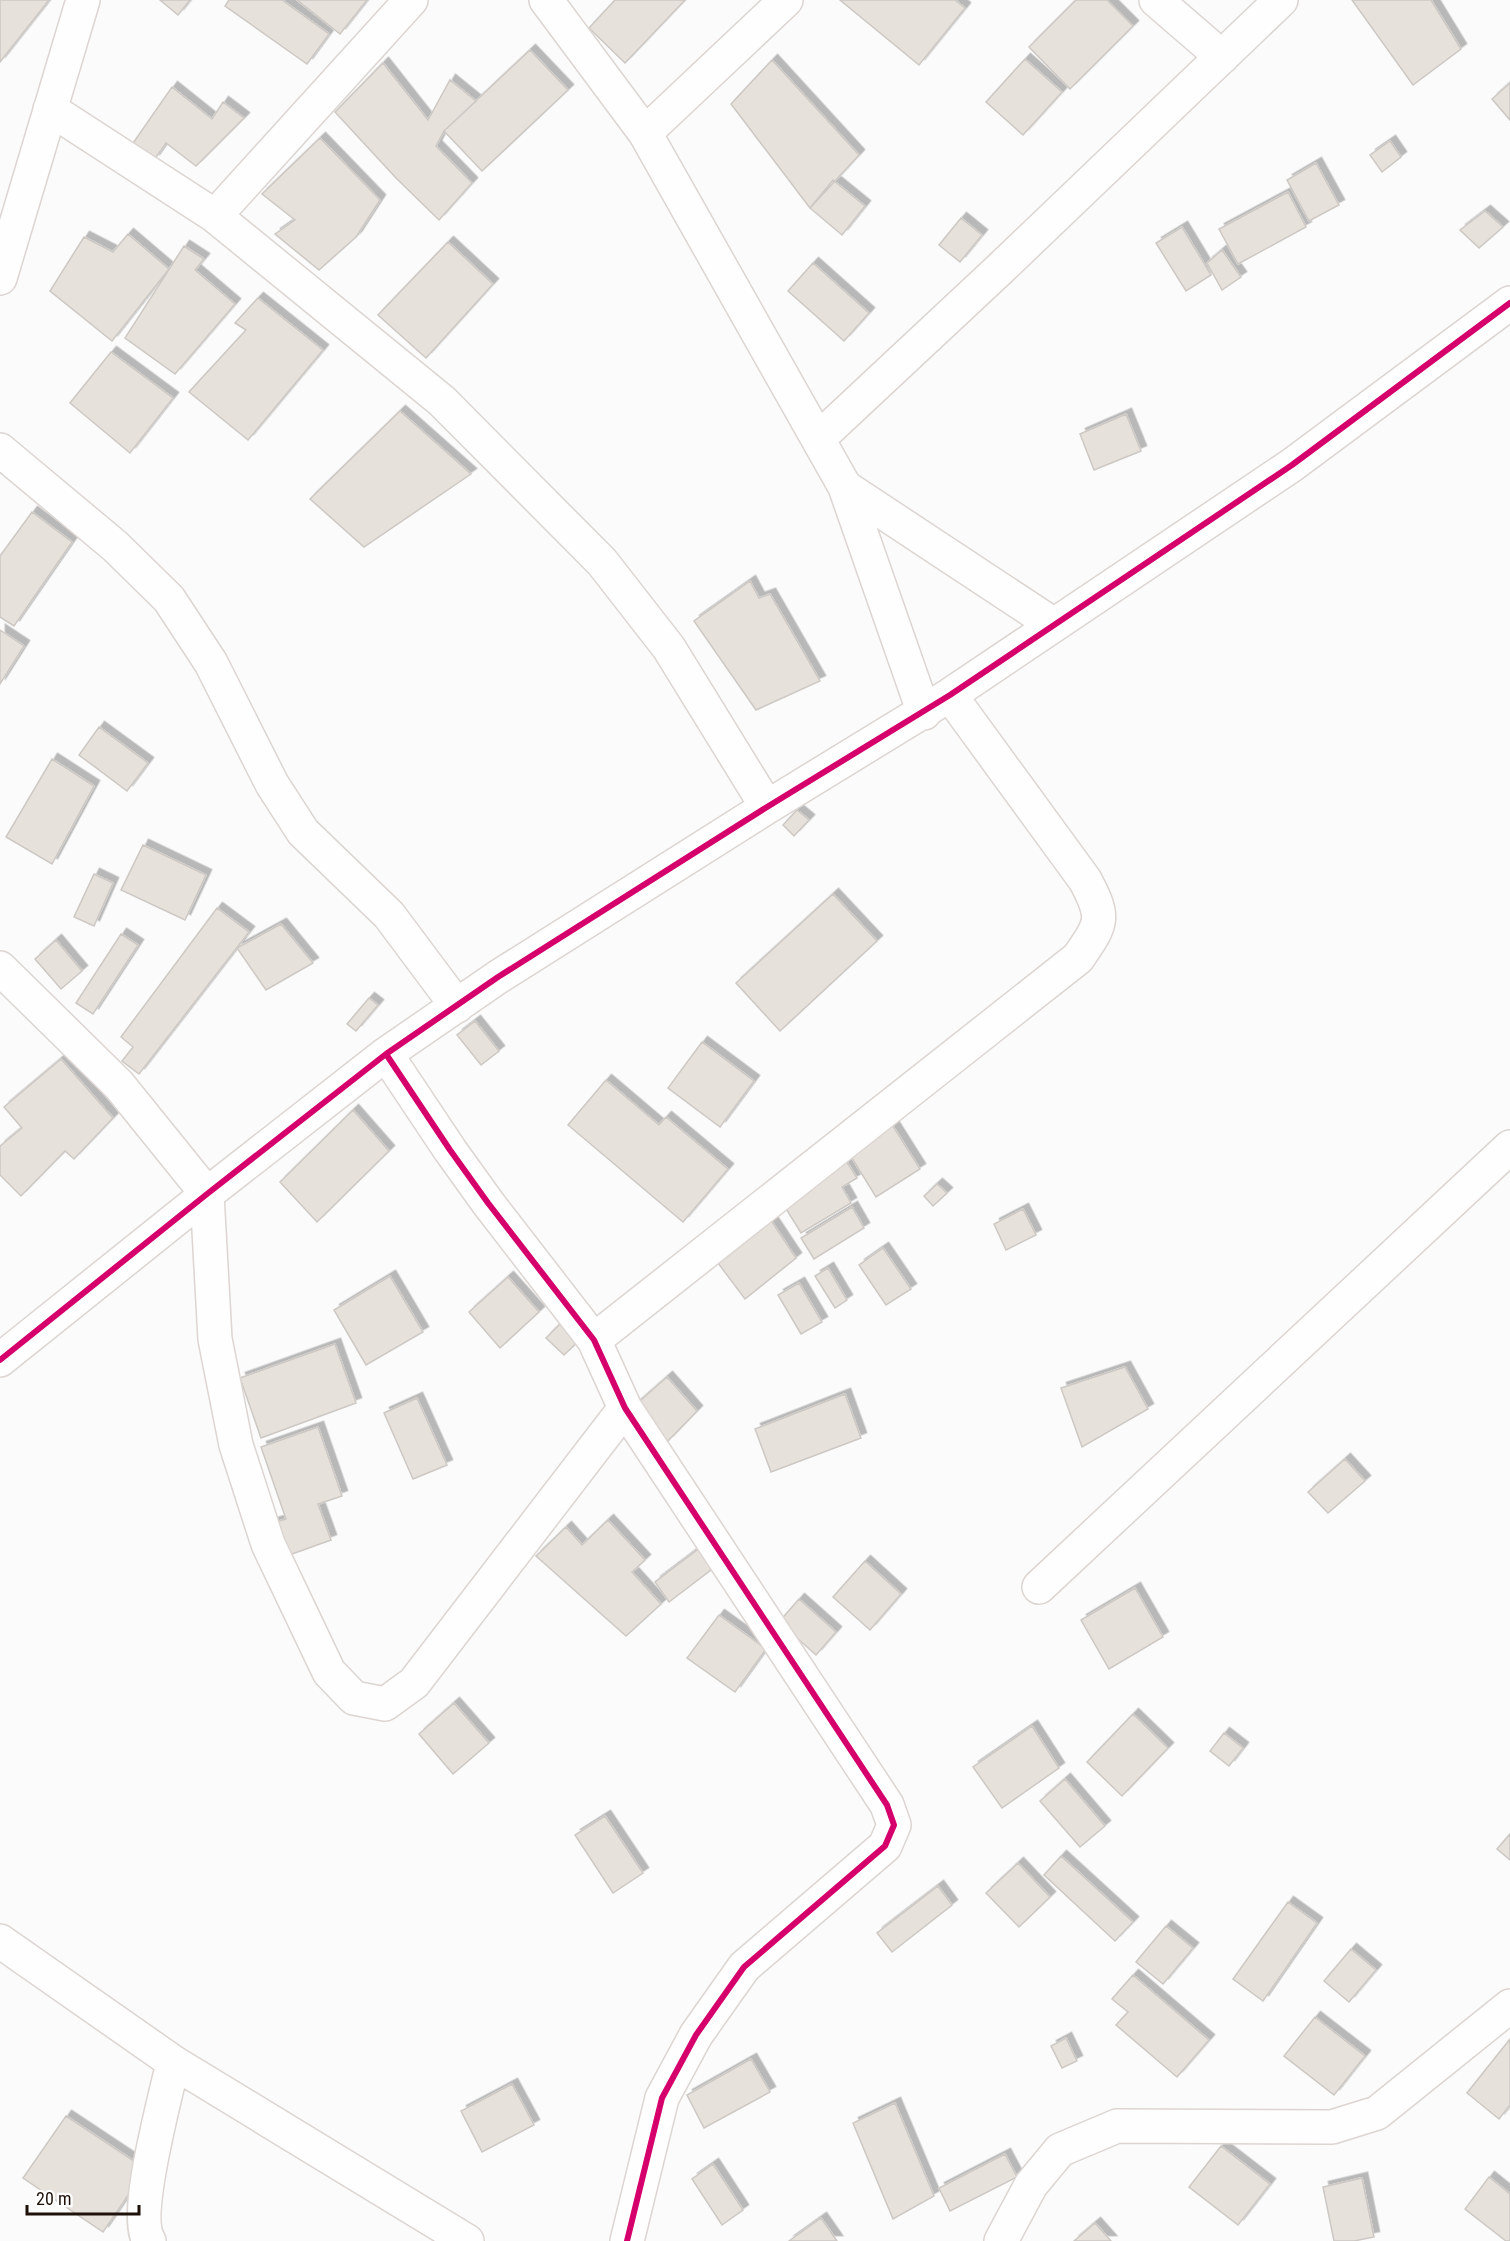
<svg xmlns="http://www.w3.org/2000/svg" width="1510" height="2241" font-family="'Roboto Condensed',sans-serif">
<defs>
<filter id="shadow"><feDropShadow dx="5.5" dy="-5.5" stdDeviation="0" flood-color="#0004"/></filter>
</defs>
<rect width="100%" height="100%" fill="#fbfbfb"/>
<path fill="#e7e1dc" stroke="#cdc8c3" stroke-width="1.5" filter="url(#shadow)" d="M 0,0 L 49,0 L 0,62 Z
M 160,0 L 190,0 L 178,15 Z
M 229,0 L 282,0 L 329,34 L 307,64 L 225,6 Z
M 297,0 L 367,0 L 340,34 Z
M 615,0 L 685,0 L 625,63 L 589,28 Z
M 840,0 L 955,0 L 965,8 L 919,65 Z
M 1076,0 L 1107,0 L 1133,26 L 1070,89 L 1029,47 Z
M 1352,0 L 1431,0 L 1461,49 L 1413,85 Z
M 530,50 L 568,90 L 482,171 L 444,131 Z
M 1025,59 L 1062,92 L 1023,135 L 986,102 Z
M 772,60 L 859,155 L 810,208 L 731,104 Z
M 383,63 L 428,120 L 450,80 L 476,101 L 444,131 L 436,146 L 472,183 L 439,220 L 396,178 L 335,112 Z
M 1510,83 L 1510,120 L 1492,99 Z
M 172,87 L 212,119 L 223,102 L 244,118 L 196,166 L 166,143 L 154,160 L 131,146 Z
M 320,138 L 380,200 L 356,237 L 319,270 L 275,234 L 295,220 L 262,194 Z
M 1390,141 L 1401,157 L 1382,172 L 1370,155 Z
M 1316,163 L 1339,205 L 1309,221 L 1287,180 Z
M 833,180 L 865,206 L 842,235 L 810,208 Z
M 1288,192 L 1306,227 L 1238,264 L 1219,229 Z
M 1485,211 L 1503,227 L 1479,248 L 1460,230 Z
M 961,218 L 982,235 L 960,262 L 939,245 Z
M 1182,227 L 1211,275 L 1186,291 L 1156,243 Z
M 128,234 L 169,269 L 112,341 L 50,291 L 84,237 L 113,252 Z
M 448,242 L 493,284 L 426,358 L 378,315 Z
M 184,246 L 204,259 L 195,270 L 235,304 L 175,374 L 125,338 Z
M 1222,250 L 1241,277 L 1222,290 L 1207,263 Z
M 813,263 L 869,313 L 844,341 L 788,291 Z
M 258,298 L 323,350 L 248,440 L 189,392 L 246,330 L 235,323 Z
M 111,352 L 173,398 L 130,453 L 70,403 Z
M 400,411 L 471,474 L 364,547 L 310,499 Z
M 1126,414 L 1141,451 L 1094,470 L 1080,434 Z
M 32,512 L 72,542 L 14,626 L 0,617 L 0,556 Z
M 750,581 L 759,598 L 770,594 L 820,681 L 756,710 L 694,621 Z
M 0,630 L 24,646 L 0,684 Z
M 99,727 L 148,763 L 127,791 L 79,755 Z
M 52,759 L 94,786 L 52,864 L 6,837 Z
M 797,810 L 809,820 L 794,836 L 783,825 Z
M 143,845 L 206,875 L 185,920 L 121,890 Z
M 94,874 L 113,883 L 94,926 L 74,917 Z
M 833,894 L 877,941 L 780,1031 L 736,983 Z
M 217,908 L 249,932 L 139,1074 L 122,1061 L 133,1047 L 121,1037 Z
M 281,924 L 313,963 L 266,990 L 237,948 Z
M 121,934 L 138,945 L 93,1014 L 76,1003 Z
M 56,940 L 82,971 L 61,989 L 35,959 Z
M 369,998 L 378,1005 L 356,1031 L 347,1024 Z
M 475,1021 L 499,1051 L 481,1065 L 457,1035 Z
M 702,1042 L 754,1081 L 720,1127 L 668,1088 Z
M 61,1059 L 113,1118 L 74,1159 L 65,1151 L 21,1196 L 0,1175 L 0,1146 L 22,1128 L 4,1107 Z
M 606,1080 L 659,1125 L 666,1117 L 728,1169 L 683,1222 L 568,1125 Z
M 353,1110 L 389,1151 L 317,1222 L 280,1182 Z
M 891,1123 L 920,1169 L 876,1197 L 847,1150 Z
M 845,1159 L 857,1178 L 842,1187 L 851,1203 L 801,1233 L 780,1199 Z
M 937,1184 L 947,1193 L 933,1206 L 924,1196 Z
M 852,1207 L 864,1228 L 814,1259 L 801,1238 Z
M 1023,1209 L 1036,1235 L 1006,1250 L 994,1224 Z
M 768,1216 L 796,1258 L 745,1299 L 715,1259 Z
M 883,1248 L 911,1289 L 886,1305 L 859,1265 Z
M 828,1268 L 847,1300 L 835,1308 L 815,1276 Z
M 390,1276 L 423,1332 L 366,1365 L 334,1310 Z
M 508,1277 L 539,1312 L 500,1348 L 469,1312 Z
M 799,1283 L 822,1322 L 801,1334 L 778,1295 Z
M 565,1319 L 582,1338 L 564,1355 L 546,1338 Z
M 335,1344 L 356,1403 L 261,1438 L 240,1378 Z
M 1125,1367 L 1148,1409 L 1082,1447 L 1061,1388 Z
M 667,1377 L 697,1411 L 668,1441 L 633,1407 Z
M 845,1394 L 861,1438 L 771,1472 L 755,1429 Z
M 417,1398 L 447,1465 L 413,1479 L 384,1413 Z
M 318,1427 L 342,1496 L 318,1504 L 331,1540 L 281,1558 L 269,1524 L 286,1519 L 261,1447 Z
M 1345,1459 L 1365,1481 L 1328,1513 L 1308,1492 Z
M 608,1520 L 645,1560 L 632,1572 L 661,1604 L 626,1636 L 536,1556 L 566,1527 L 582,1545 Z
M 705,1544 L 720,1563 L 669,1602 L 655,1582 Z
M 865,1561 L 901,1594 L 870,1630 L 833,1597 Z
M 1135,1588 L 1163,1637 L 1109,1669 L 1081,1620 Z
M 799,1599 L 836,1632 L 816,1655 L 779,1622 Z
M 719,1615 L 766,1649 L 735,1692 L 687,1658 Z
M 454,1703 L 489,1743 L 453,1774 L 419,1734 Z
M 1133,1714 L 1168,1748 L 1122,1796 L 1087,1762 Z
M 1032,1726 L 1059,1768 L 1002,1808 L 973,1767 Z
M 1224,1733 L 1243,1748 L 1229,1766 L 1210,1751 Z
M 1065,1779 L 1105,1826 L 1080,1847 L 1040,1801 Z
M 605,1816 L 643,1873 L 613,1893 L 575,1835 Z
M 1510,1834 L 1510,1860 L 1497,1849 Z
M 1061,1856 L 1133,1922 L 1115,1941 L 1044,1875 Z
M 1018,1863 L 1050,1897 L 1019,1927 L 986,1893 Z
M 938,1886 L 952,1905 L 892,1952 L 877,1933 Z
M 1288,1902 L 1317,1923 L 1263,2001 L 1233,1979 Z
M 1166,1926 L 1193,1948 L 1163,1984 L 1136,1962 Z
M 1351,1949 L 1376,1970 L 1349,2002 L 1324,1981 Z
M 1133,1975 L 1209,2040 L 1177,2077 L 1116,2025 L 1128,2012 L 1112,1999 Z
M 1315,2017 L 1365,2056 L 1334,2095 L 1284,2056 Z
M 1066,2038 L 1077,2061 L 1062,2068 L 1051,2046 Z
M 1510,2039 L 1510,2105 L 1499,2119 L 1467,2093 Z
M 751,2059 L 770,2092 L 704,2128 L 687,2095 Z
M 512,2084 L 534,2125 L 482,2152 L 461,2111 Z
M 895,2103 L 934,2196 L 893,2219 L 853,2123 Z
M 66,2116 L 146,2169 L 103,2232 L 23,2178 Z
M 1221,2146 L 1270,2184 L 1238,2225 L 1189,2187 Z
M 1005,2154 L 1017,2177 L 950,2211 L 939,2188 Z
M 713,2164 L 743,2210 L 722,2225 L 692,2179 Z
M 1489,2177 L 1510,2194 L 1510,2241 L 1506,2241 L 1465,2209 Z
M 1362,2178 L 1374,2237 L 1354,2241 L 1334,2241 L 1323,2187 Z
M 821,2218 L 837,2241 L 789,2241 Z
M 1095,2223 L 1111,2241 L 1074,2241 Z"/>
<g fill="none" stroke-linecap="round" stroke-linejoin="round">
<defs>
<path id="minor" d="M 546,0 L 645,133 L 845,487 L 924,713
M 1156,0 L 1222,57
M 50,109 L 215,216 L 442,401 L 602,562 L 669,648 L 767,807
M 645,133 L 786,0
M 215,216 L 411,0
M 0,278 L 83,0
M 818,439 L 1002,267 L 1281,0
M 0,450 L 115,546 L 169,599 L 211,663 L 272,784 L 303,832 L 389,915 L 457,1006
M 845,487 L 1054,625
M 0,968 L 119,1085 L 207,1194 L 215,1339 L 236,1445 L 268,1544 L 329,1672 L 354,1698 L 385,1704 L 414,1683 L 625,1408
M 386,1054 L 450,1150 L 488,1203 L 594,1340 L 625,1408 L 887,1805 L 894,1825 L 885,1846 L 744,1967 L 696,2035 L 662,2098 L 627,2241
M 594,1340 L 1078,958 C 1102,923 1106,919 1085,880 L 950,695
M 0,1360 L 207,1194 L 386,1054 L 498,977 L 767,807 L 950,695 L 1292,465 L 1510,303
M 1039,1587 L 1510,1147
M 0,1941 L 173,2062 L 467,2241
M 149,2241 C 132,2214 166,2097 173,2062
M 1001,2241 L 1031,2185 L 1060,2150 L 1117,2126 L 1332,2127 L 1377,2113 L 1510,2006"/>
</defs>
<use href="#minor" stroke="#dcd5d2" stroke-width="36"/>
<use href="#minor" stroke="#fefefe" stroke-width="33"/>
<defs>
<path id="cycleway" d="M 386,1054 L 450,1150 L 488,1203 L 594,1340 L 625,1408 L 887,1805 L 894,1825 L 885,1846 L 744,1967 L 696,2035 L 662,2098 L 627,2241
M 0,1360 L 207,1194 L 386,1054 L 498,977 L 767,807 L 950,695 L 1292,465 L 1510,303"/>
</defs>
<use href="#cycleway" stroke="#fff" stroke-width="10"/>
<use href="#cycleway" stroke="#d6006c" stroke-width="6"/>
</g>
<path d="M27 2205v9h112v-9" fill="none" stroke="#1d110a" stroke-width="3"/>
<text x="36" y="2205" font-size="18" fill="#1d110a" stroke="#ffffff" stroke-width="4.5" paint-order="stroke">20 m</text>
</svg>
